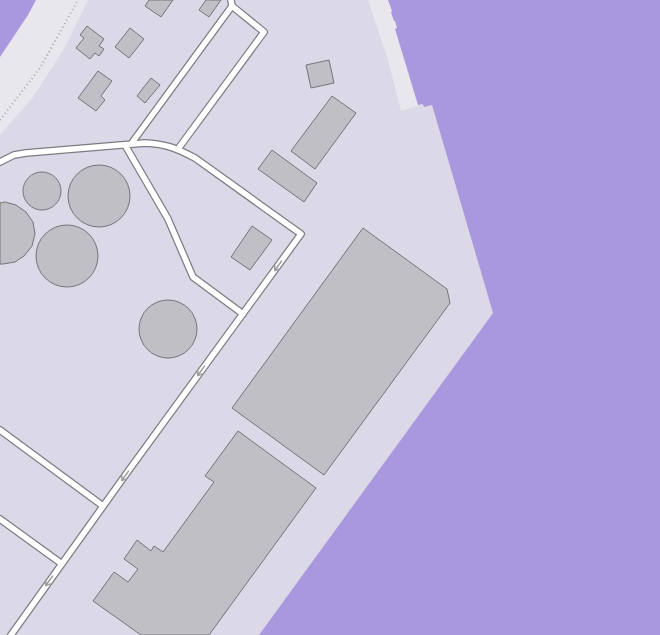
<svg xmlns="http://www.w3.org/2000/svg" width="660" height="635" font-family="'Fira Sans Condensed',sans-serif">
<rect width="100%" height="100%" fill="#e8e7ee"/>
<path fill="#dbd9e7" d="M 88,0 L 368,0 L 388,60 L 401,111 L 423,104 L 432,105 L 493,313 L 259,635 L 0,635 L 0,135 L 33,97 L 64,49 Z"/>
<path fill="#a998dd" d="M 0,0 L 36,0 L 28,15 L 0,57 Z
M 388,0 L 660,0 L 660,635 L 259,635 L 493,313 L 432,105 L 424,107 L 423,104 L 418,105 L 395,29 L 397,28 L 395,21 L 394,21 L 391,12 L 392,11 Z"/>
<path fill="#c0bfc5" stroke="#757479" d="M 149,0 L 173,0 L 161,17 L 145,6 Z
M 206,0 L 221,0 L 209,17 L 199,10 Z
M 87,26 L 104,39 L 99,46 L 104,49 L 99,56 L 95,53 L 90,59 L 76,48 L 84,38 L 80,35 Z
M 130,28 L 144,39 L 129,58 L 115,47 Z
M 329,60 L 334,83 L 311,88 L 306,65 Z
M 98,71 L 112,81 L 101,96 L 105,100 L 96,111 L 78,98 Z
M 151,78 L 160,85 L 145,103 L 137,96 Z
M 332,96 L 356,113 L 315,169 L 291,151 Z
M 272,150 L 317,183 L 304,202 L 258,169 Z
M68 196a31 31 0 1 1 62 0a31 31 0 1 1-62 0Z
M23 191a19 19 0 1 1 38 0a19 19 0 1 1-38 0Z
M 5,202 L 16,205 L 26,212 L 33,222 L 35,234 L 32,246 L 24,256 L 15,262 L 3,264 L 0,264 L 0,203 Z
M36 256a31 31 0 1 1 62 0a31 31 0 1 1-62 0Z
M 252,226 L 272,240 L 250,270 L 231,257 Z
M 363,228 L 447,289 L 450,303 L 324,475 L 232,408 Z
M139 329a29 29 0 1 1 58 0a29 29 0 1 1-58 0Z
M 238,431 L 316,488 L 209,635 L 141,635 L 93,601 L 114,572 L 128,582 L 138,569 L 124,559 L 137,540 L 151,551 L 154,546 L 163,552 L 214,482 L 205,476 Z"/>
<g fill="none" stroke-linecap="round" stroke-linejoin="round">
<defs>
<path id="lane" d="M 131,144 L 232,6
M 125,145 L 168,219 L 193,277 L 243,314
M 178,149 L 264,32 L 232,6 L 231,0
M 0,162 L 14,155 L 26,153 L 145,143 C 166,144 176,148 195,158 L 301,234 L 129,470 L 11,635
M 0,430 L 103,506
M 0,519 L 62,564"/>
</defs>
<use href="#lane" stroke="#7d7c82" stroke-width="8"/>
<path stroke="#a9a8ae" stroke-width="2" stroke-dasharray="1 3" stroke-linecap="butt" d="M 0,120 L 40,68 L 78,0"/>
<use href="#lane" stroke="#fff" stroke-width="5.5"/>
</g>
<defs><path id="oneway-shaft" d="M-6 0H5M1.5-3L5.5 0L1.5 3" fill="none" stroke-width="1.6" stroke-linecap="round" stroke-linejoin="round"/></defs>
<g stroke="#a09fa0">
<use href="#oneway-shaft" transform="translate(278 266) rotate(126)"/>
<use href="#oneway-shaft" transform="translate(201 371) rotate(126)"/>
<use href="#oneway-shaft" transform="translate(125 476) rotate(126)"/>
<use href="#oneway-shaft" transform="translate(49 581) rotate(126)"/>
</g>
</svg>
